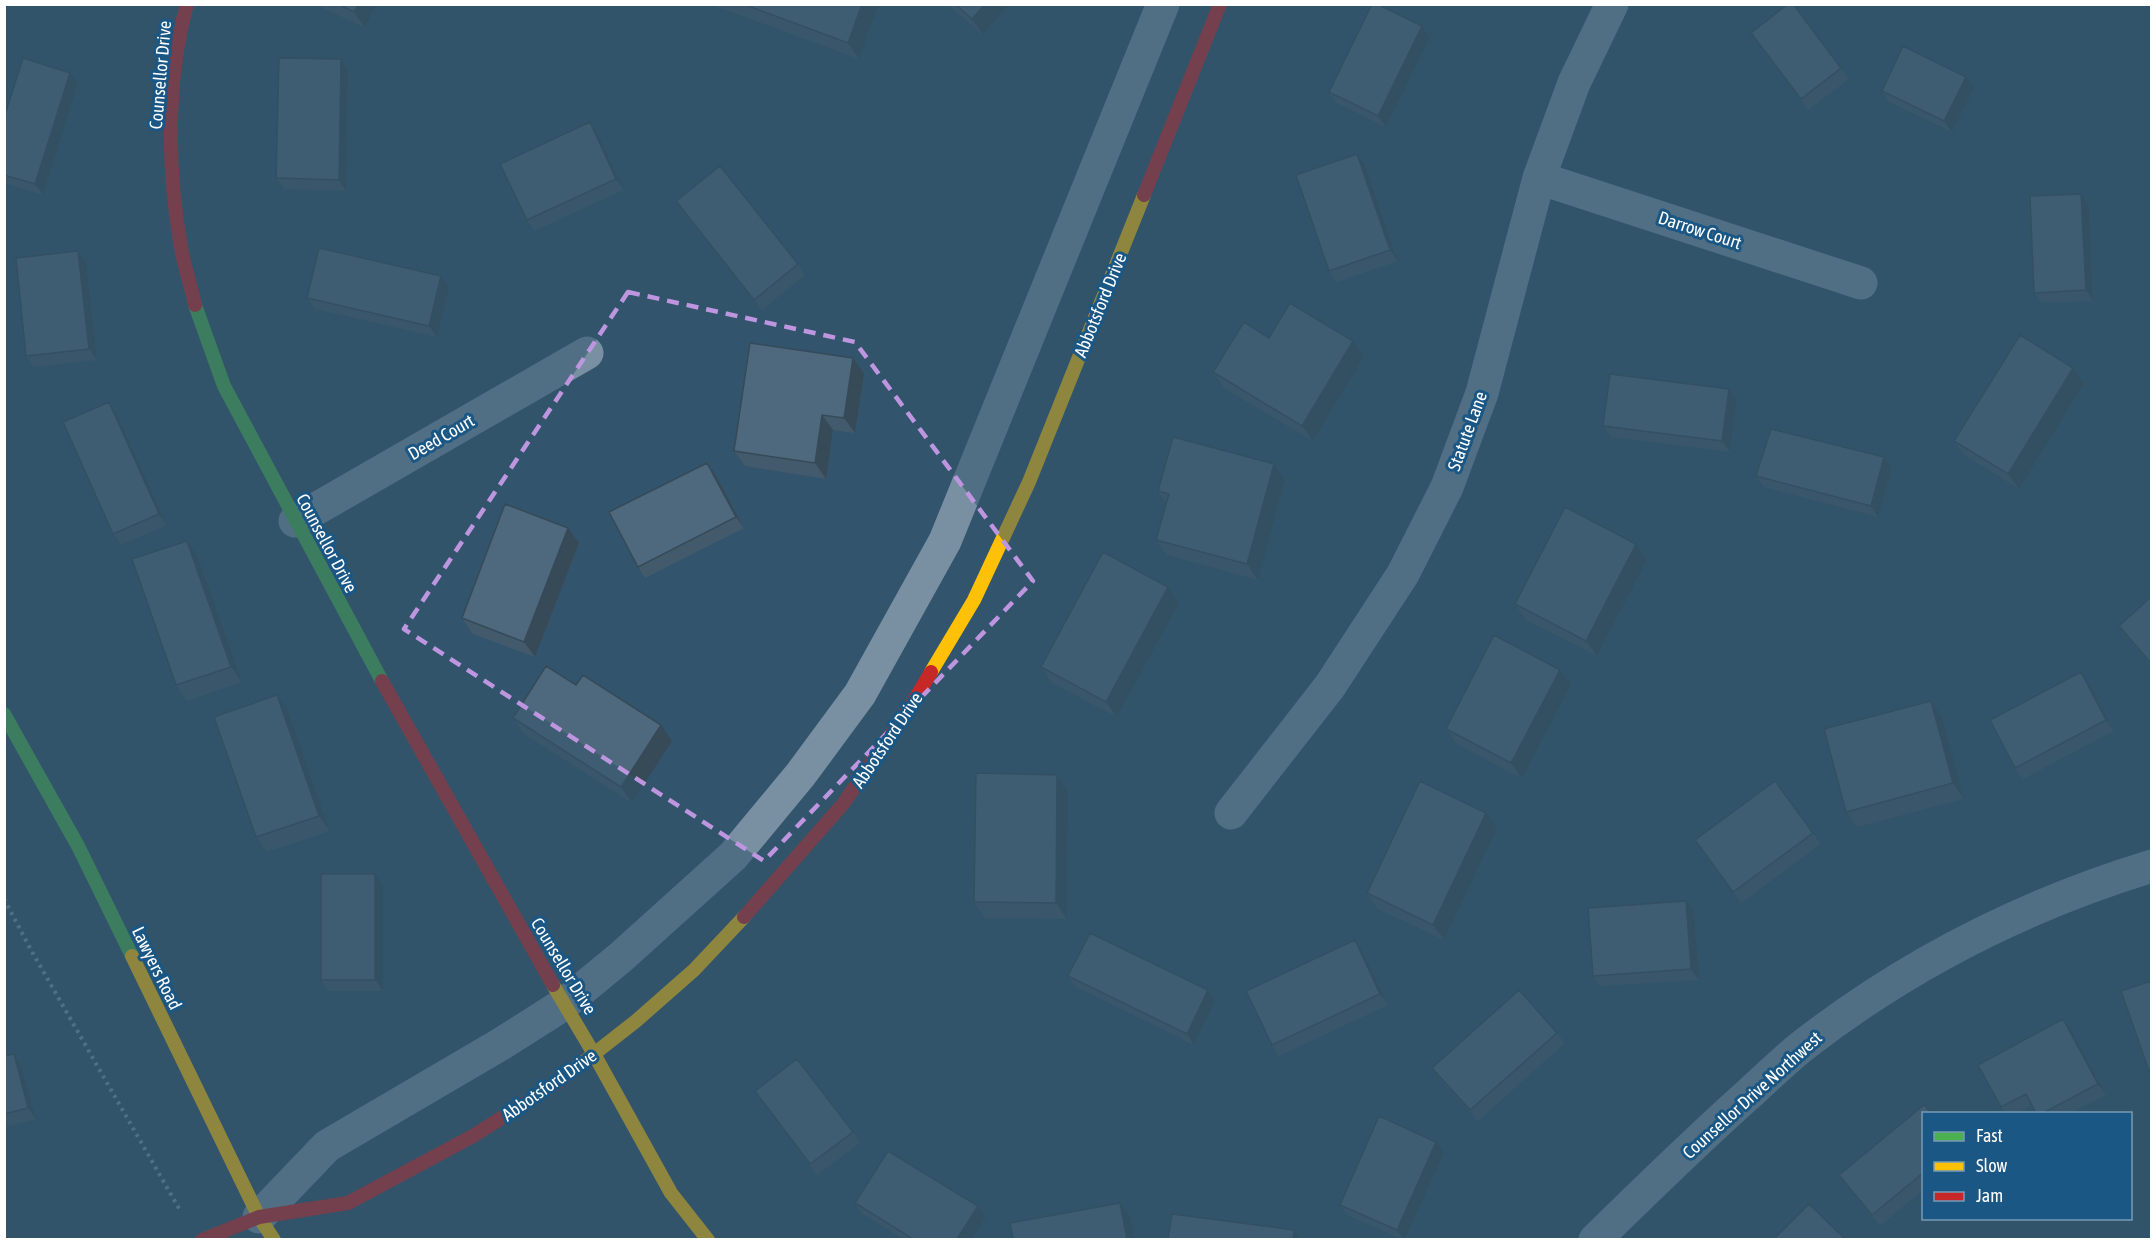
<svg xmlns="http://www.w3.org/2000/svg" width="2156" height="1244" font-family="'Asap Condensed',sans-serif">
<rect width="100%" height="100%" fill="#32546c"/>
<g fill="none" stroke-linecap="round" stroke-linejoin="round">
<path stroke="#7890a2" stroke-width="4" stroke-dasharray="3 4.5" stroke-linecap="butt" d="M 4,899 L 31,950 L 181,1212"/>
<path stroke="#7890a2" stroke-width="33" d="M 1539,178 L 1861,283
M 295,521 L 587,353
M 1231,813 L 1330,686 L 1403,574 L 1447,487 L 1482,393 L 1539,178 L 1574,83 L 1612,4
M 259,1217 L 327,1146 L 501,1044 L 564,1004 L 621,957 L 733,856 L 801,774 L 860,694 L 945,541 L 1163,4
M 1595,1240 C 1646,1190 1697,1140 1751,1092 C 1767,1077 1784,1061 1801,1047 C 1906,965 2024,905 2152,866"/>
<path stroke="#4caf50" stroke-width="14" d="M 195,305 L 224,386 L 382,681
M 4,714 L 78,846 L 132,956"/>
<path stroke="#ffc107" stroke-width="14" d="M 931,672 L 974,600 L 1029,482 L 1144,195
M 132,956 L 259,1217 L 274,1240
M 553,985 L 594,1054 L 671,1193 L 708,1240
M 576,1068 L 636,1021 L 694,970 L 744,917"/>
<path stroke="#c62828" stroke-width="14" d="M 187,4 C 166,82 167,168 181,247 C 184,266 191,286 195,305
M 1144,195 L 1220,4
M 382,681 L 553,985
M 744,917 L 843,804 L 911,706 L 931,672
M 202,1240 L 259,1217 L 348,1203 L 473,1136 L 561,1080 L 576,1068"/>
</g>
<path fill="#435a6c" d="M 315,4 L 376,4 L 365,28 Z
M 714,4 L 879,4 L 859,59 L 715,6 Z
M 947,4 L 1009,4 L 983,35 Z
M 1422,26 L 1430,37 L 1386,127 L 1337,103 L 1329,92 Z
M 1751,33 L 1841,68 L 1849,79 L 1808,110 Z
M 348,70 L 346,191 L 284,189 L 276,178 Z
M 78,84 L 43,195 L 4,183 L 4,118 Z
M 1974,88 L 1952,132 L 1889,102 L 1882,91 Z
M 597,133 L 624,190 L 534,231 L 527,220 Z
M 1357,154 L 1365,165 L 1398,261 L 1337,282 L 1329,271 Z
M 676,201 L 798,264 L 805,275 L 762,310 L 683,212 Z
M 2089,205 L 2093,301 L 2042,303 L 2034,293 Z
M 86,262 L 97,360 L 34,367 L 26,356 Z
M 449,287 L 437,337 L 315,309 L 307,298 Z
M 1269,338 L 1353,341 L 1364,357 L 1313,441 L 1224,388 L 1213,372 Z
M 864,374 L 855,433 L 833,430 L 826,479 L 745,466 L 734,451 Z
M 2084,384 L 2019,489 L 1966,456 L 1954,441 Z
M 1729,389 L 1737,400 L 1730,452 L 1611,437 L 1603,426 Z
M 116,413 L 167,525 L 121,545 L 113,534 Z
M 1884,457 L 1892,468 L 1878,517 L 1764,487 L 1756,476 Z
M 715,474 L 744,528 L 645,578 L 638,567 Z
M 1285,480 L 1258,580 L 1167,555 L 1156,540 L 1166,503 L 1158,491 Z
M 579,543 L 535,657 L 473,634 L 462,618 Z
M 1636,544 L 1647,560 L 1597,656 L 1526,620 L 1515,604 Z
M 198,557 L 242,682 L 187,701 L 176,685 Z
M 1168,587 L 1179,603 L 1117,717 L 1052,683 L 1041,667 Z
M 2151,597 L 2151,665 L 2127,637 L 2119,626 Z
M 2089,683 L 2114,731 L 2023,779 L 2015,768 Z
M 1571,685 L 1522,779 L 1457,744 L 1446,729 Z
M 1931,701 L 1942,717 L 1964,799 L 1857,827 L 1846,812 Z
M 288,711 L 330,831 L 267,852 L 256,837 Z
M 513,718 L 672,741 L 632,803 L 524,734 Z
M 1057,775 L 1068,791 L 1067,919 L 985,918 L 974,902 Z
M 1497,829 L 1444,940 L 1378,909 L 1367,893 Z
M 1813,833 L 1821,844 L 1741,903 L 1695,840 Z
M 383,885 L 383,991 L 329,991 L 321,980 Z
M 1694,912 L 1699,980 L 1600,986 L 1593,976 Z
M 1362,951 L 1388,1005 L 1279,1056 L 1272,1045 Z
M 1068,976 L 1208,990 L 1215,1001 L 1194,1045 L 1076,987 Z
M 2063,1019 L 2071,1030 L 2106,1095 L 2071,1113 L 2036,1113 L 2032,1105 L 2017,1113 L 2005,1113 L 2001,1107 Z
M 1557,1033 L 1565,1043 L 1478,1121 L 1440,1079 L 1432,1068 Z
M 14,1054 L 21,1065 L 36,1119 L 4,1127 L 4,1056 Z
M 755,1091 L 853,1132 L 860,1143 L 817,1175 Z
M 1923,1113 L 1923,1190 L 1880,1226 L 1847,1186 L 1839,1175 Z
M 1444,1153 L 1405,1239 L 1401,1239 L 1347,1215 L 1340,1205 Z
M 855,1203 L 978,1206 L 986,1217 L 972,1239 L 903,1239 L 863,1214 Z"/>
<path fill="#374a58" d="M 358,4 L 376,4 L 365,28 L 354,12 Z
M 862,4 L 879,4 L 859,59 L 848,43 Z
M 985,4 L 1009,4 L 983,35 L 972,19 Z
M 1422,26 L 1430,37 L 1386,127 L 1378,116 Z
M 341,59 L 348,70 L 346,191 L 339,180 Z
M 70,73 L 78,84 L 43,195 L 35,184 Z
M 1966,77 L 1974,88 L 1952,132 L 1944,121 Z
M 590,122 L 597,133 L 624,190 L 616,179 Z
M 1357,154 L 1365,165 L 1398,261 L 1390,250 Z
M 2081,194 L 2089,205 L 2093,301 L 2086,290 Z
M 78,251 L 86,262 L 97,360 L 89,349 Z
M 441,276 L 449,287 L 437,337 L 429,326 Z
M 1353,341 L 1364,357 L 1313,441 L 1302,426 Z
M 853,358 L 864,374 L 855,433 L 844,418 Z
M 2073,368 L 2084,384 L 2019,489 L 2008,474 Z
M 1729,389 L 1737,400 L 1730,452 L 1722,441 Z
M 109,402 L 116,413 L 167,525 L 159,514 Z
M 822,415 L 833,430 L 826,479 L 815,463 Z
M 1884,457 L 1892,468 L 1878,517 L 1871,506 Z
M 707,463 L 715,474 L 744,528 L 736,517 Z
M 1274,464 L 1285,480 L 1258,580 L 1247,564 Z
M 568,528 L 579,543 L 535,657 L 524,642 Z
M 187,541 L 198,557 L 242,682 L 231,667 Z
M 1636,544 L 1647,560 L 1597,656 L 1586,641 Z
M 1168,587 L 1179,603 L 1117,717 L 1106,702 Z
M 1560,670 L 1571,685 L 1522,779 L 1511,763 Z
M 2081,672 L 2089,683 L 2114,731 L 2106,720 Z
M 277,695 L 288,711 L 330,831 L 319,816 Z
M 1931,701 L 1942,717 L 1964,799 L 1953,783 Z
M 661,725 L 672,741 L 632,803 L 621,787 Z
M 1057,775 L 1068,791 L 1067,919 L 1056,903 Z
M 1486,813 L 1497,829 L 1444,940 L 1433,925 Z
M 375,874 L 383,885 L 383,991 L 375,980 Z
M 1686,901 L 1694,912 L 1699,980 L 1691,969 Z
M 1355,940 L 1362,951 L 1388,1005 L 1380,994 Z
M 1208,990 L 1215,1001 L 1194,1045 L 1187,1034 Z
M 2063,1019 L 2071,1030 L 2106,1095 L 2098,1084 Z
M 14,1054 L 21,1065 L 36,1119 L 28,1108 Z
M 1436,1142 L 1444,1153 L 1405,1239 L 1403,1239 L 1397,1230 Z
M 1120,1203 L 1131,1218 L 1135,1239 L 1127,1239 Z
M 978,1206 L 986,1217 L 972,1239 L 957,1239 Z
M 1294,1230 L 1301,1239 L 1293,1239 Z"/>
<path fill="#4e697d" stroke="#374a58" stroke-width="1.5" d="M 338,4 L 358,4 L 354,12 Z
M 743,4 L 862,4 L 848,43 Z
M 955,4 L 985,4 L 972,19 Z
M 1372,4 L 1377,4 L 1422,26 L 1378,116 L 1329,92 Z
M 1788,4 L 1793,4 L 1841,68 L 1801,99 L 1751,33 Z
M 1903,46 L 1966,77 L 1944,121 L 1882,91 Z
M 23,58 L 70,73 L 35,184 L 4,175 L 4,118 Z
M 279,58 L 341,59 L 339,180 L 276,178 Z
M 590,122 L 616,179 L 527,220 L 500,164 Z
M 1357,154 L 1390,250 L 1329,271 L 1296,175 Z
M 720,166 L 798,264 L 754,300 L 676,201 Z
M 2081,194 L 2086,290 L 2034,293 L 2030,196 Z
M 319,248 L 441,276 L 429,326 L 307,298 Z
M 78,251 L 89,349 L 26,356 L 16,258 Z
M 1290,303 L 1353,341 L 1302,426 L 1213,372 L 1244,322 L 1269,338 Z
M 2020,335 L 2073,368 L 2008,474 L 1954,441 Z
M 750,343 L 853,358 L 844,418 L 822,415 L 815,463 L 734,451 Z
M 1610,374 L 1729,389 L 1722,441 L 1603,426 Z
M 109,402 L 159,514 L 113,534 L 63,422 Z
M 1771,429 L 1884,457 L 1871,506 L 1756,476 Z
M 1173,437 L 1274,464 L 1247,564 L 1156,540 L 1169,494 L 1158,491 Z
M 707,463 L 736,517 L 638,567 L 609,512 Z
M 505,504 L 568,528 L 524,642 L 462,618 Z
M 1565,507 L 1636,544 L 1586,641 L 1515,604 Z
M 187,541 L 231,667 L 176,685 L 132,559 Z
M 1103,552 L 1168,587 L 1106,702 L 1041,667 Z
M 2151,597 L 2151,663 L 2119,626 Z
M 1494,635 L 1560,670 L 1511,763 L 1446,729 Z
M 546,666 L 576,685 L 583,675 L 661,725 L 621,787 L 513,718 Z
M 2081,672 L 2106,720 L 2015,768 L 1990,720 Z
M 277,695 L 319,816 L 256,837 L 214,717 Z
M 1931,701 L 1953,783 L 1846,812 L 1824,729 Z
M 976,773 L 1057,775 L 1056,903 L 974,902 Z
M 1420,781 L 1486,813 L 1433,925 L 1367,893 Z
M 1775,781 L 1813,833 L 1733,892 L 1695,840 Z
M 321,874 L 375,874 L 375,980 L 321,980 Z
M 1686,901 L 1691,969 L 1593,976 L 1588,908 Z
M 1090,933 L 1208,990 L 1187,1034 L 1068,976 Z
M 1355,940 L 1380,994 L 1272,1045 L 1246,991 Z
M 2151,981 L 2151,1070 L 2149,1071 L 2121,991 Z
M 1519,990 L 1557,1033 L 1470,1110 L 1432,1068 Z
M 2063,1019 L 2098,1084 L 2043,1113 L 2036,1113 L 2026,1094 L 2001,1107 L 1978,1065 Z
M 14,1054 L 28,1108 L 4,1114 L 4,1056 Z
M 797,1059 L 853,1132 L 810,1164 L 755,1091 Z
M 1924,1105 L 1931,1113 L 1923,1113 L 1923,1173 L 1872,1215 L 1839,1175 Z
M 1379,1116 L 1436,1142 L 1397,1230 L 1340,1205 Z
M 888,1151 L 978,1206 L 957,1239 L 913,1239 L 855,1203 Z
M 1120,1203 L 1127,1239 L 1013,1239 L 1010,1223 Z
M 1809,1204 L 1845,1239 L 1774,1239 Z
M 1172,1214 L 1294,1230 L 1293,1239 L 1168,1239 Z"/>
<path d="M0 0H2156V1244H0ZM 628,292 L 855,342 L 1033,581 L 764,861 L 404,629 Z" fill="#32546c" fill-opacity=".55" fill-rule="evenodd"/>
<path fill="none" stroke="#bd96df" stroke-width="4.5" stroke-dasharray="12 8" stroke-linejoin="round" d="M 628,292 L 855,342 L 1033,581 L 764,861 L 404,629 Z"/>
<g text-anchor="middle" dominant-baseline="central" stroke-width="6" stroke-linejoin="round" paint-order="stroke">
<g font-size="18" fill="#fff" stroke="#1a5785">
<text transform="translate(160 75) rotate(-85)">Counsellor Drive</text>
<text transform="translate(1700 230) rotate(18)">Darrow Court</text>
<text transform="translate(1100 305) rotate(-68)">Abbotsford Drive</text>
<text transform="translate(1467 431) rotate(-70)">Statute Lane</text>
<text transform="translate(441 437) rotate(-30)">Deed Court</text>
<text transform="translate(327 543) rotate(62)">Counsellor Drive</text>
<text transform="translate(887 740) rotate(-56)">Abbotsford Drive</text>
<text transform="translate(564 966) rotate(59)">Counsellor Drive</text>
<text transform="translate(157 968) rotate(64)">Lawyers Road</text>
<text transform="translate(549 1085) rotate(-35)">Abbotsford Drive</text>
<text transform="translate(1752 1095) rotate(-42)">Counsellor Drive Northwest</text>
</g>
</g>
<rect width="2156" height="1244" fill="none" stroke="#ffffff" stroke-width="12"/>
<rect x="1922" y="1112" width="210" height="108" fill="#1a5785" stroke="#769ab6" stroke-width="1.5"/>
<rect x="1934" y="1132" width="30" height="9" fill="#4caf50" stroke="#769ab6" stroke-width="1.5"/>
<text x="1976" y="1142" font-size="18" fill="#ffffff">Fast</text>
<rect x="1934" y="1162" width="30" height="9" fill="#ffc107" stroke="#769ab6" stroke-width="1.5"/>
<text x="1976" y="1172" font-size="18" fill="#ffffff">Slow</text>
<rect x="1934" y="1192" width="30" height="9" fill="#c62828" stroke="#769ab6" stroke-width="1.5"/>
<text x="1976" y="1202" font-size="18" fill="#ffffff">Jam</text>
</svg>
